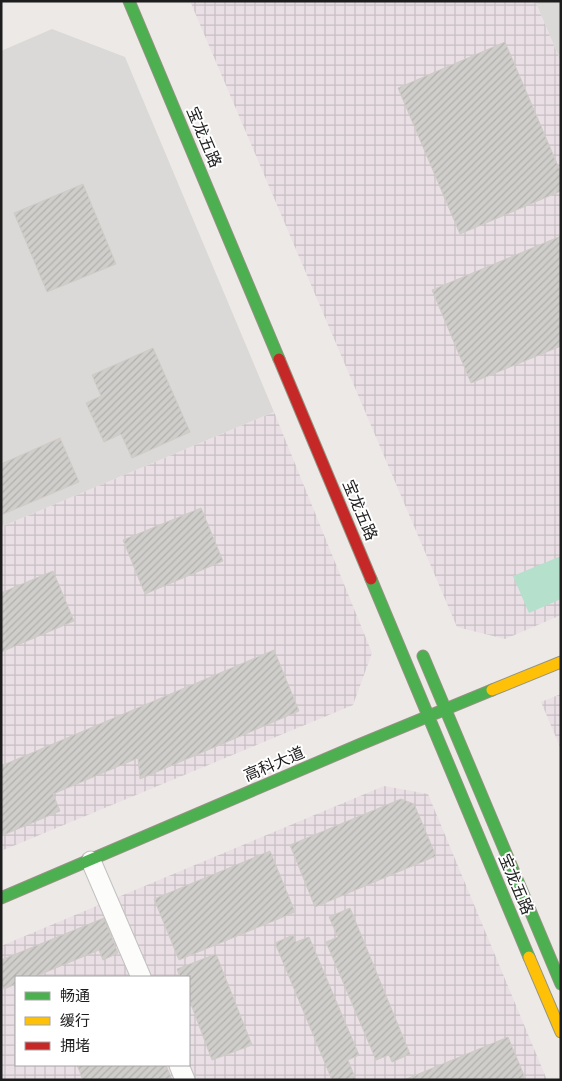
<svg xmlns="http://www.w3.org/2000/svg" width="562" height="1081" font-family="'Fira Sans Condensed','Noto Sans SC',sans-serif">
<defs>
<pattern id="industrial-grid" width="8" height="8" patternUnits="userSpaceOnUse" patternTransform="scale(1.25)"><rect width="8" height="8" fill="#e9dfe5"/><path d="M0 4h8M4 0v8" fill="none" stroke="#c7bfc4"/></pattern>
<pattern id="building-hatch" width="6" height="6" patternUnits="userSpaceOnUse" patternTransform="scale(1.25)"><rect width="6" height="6" fill="#d0cecb"/><path d="M-1 1l2-2M0 6l6-6M5 7l2-2" fill="none" stroke="#b2b0ae"/></pattern>
</defs>
<rect width="100%" height="100%" fill="#ece9e6"/>
<path fill="#dbd9d7" d="M 535,1 L 561,1 L 561,62 Z
M 52,29 L 125,57 L 274,412 L 1,527 L 1,51 Z"/>
<path fill="url(#industrial-grid)" fill-rule="evenodd" d="M 190,1 L 535,1 L 561,62 L 561,615 L 505,639 L 457,627 Z
M 274,412 L 372,653 L 353,705 L 1,851 L 1,527 Z
M 561,694 L 561,749 L 541,702 Z
M 384,786 L 428,794 L 547,1080 L 1,1080 L 1,946 ZM 16,977 L 189,977 L 189,1065 L 16,1065 Z"/>
<path fill="#b4e0cc" d="M 561,556 L 561,599 L 529,613 L 513,576 Z"/>
<path fill="url(#building-hatch)" stroke="#cfcbc7" d="M 505,42 L 561,173 L 561,191 L 460,234 L 398,88 Z
M 83,184 L 116,264 L 47,292 L 14,213 Z
M 561,236 L 561,346 L 471,383 L 432,290 Z
M 153,348 L 190,432 L 132,458 L 121,434 L 104,442 L 86,403 L 101,396 L 92,375 Z
M 60,438 L 79,482 L 1,515 L 1,464 Z
M 201,508 L 223,561 L 145,594 L 123,540 Z
M 53,571 L 74,621 L 1,652 L 1,593 Z
M 274,650 L 299,711 L 140,779 L 138,758 L 53,794 L 60,811 L 1,836 L 1,766 Z
M 401,799 L 414,804 L 436,856 L 315,907 L 290,845 Z
M 270,851 L 295,912 L 179,960 L 154,899 Z
M 350,908 L 410,1054 L 392,1062 L 389,1055 L 376,1060 L 326,942 L 338,937 L 329,917 Z
M 104,918 L 118,953 L 103,960 L 99,950 L 34,977 L 16,977 L 16,984 L 4,989 L 1,982 L 1,960 Z
M 293,935 L 296,942 L 309,937 L 359,1055 L 348,1060 L 356,1080 L 332,1080 L 275,943 Z
M 216,954 L 252,1045 L 212,1060 L 189,999 L 189,977 L 180,977 L 177,969 Z
M 508,1037 L 526,1080 L 404,1080 Z
M 77,1065 L 166,1065 L 172,1080 L 83,1080 Z"/>
<g fill="none" stroke-linecap="round" stroke-linejoin="round">
<defs>
<path id="street" d="M 91,861 L 141,977
M 179,1065 L 185,1080"/>
<path id="fast" d="M 129,1 L 279,359
M 371,579 L 529,957
M 423,656 L 561,984
M 1,898 L 361,744 L 492,690"/>
<path id="slow" d="M 492,690 L 561,662
M 529,957 L 561,1032"/>
<path id="jam" d="M 279,359 L 371,579"/>
</defs>
<use href="#street" stroke="#c3c1c0" stroke-width="21"/>
<use href="#fast" stroke="#939380" stroke-width="13"/>
<use href="#slow" stroke="#939380" stroke-width="13"/>
<use href="#jam" stroke="#939380" stroke-width="13"/>
<use href="#street" stroke="#fcfcfb" stroke-width="19"/>
<use href="#fast" stroke="#4caf50" stroke-width="11"/>
<use href="#slow" stroke="#ffc107" stroke-width="11"/>
<use href="#jam" stroke="#c62828" stroke-width="11"/>
</g>
<g text-anchor="middle" dominant-baseline="central" stroke-width="4" stroke-linejoin="round" paint-order="stroke">
<g font-size="16" fill="#1d1d1d" stroke="#fff">
<text transform="translate(204 137) rotate(67)">宝龙五路</text>
<text transform="translate(360 510) rotate(67)">宝龙五路</text>
<text transform="translate(274 764) rotate(-23)">高科大道</text>
<text transform="translate(516 884) rotate(67)">宝龙五路</text>
</g>
</g>
<rect width="562" height="1081" fill="none" stroke="#1d1d1d" stroke-width="5"/>
<rect x="15" y="976" width="175" height="90" fill="#ffffff" stroke="#a5a5a5"/>
<rect x="25" y="992" width="25" height="8" fill="#4caf50" stroke="#a5a5a5"/>
<text x="60" y="1001" font-size="15" fill="#1d1d1d">畅通</text>
<rect x="25" y="1017" width="25" height="8" fill="#ffc107" stroke="#a5a5a5"/>
<text x="60" y="1026" font-size="15" fill="#1d1d1d">缓行</text>
<rect x="25" y="1042" width="25" height="8" fill="#c62828" stroke="#a5a5a5"/>
<text x="60" y="1051" font-size="15" fill="#1d1d1d">拥堵</text>
</svg>
